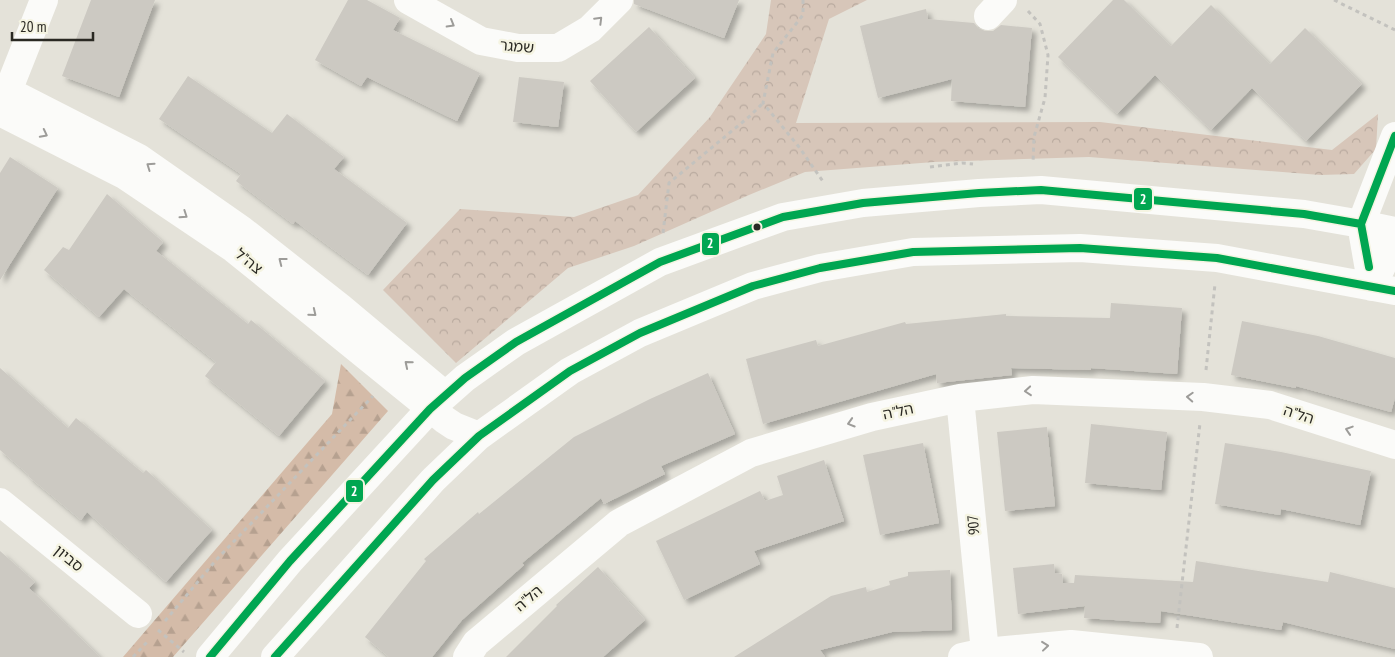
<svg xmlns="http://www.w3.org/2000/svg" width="1395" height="657" font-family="'PT Sans Narrow','Noto Sans Hebrew',sans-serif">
<defs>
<pattern id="forest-firs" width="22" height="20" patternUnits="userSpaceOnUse" patternTransform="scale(1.25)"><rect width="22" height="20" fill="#d4bba8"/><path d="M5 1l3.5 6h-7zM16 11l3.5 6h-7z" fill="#b6a190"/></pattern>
<pattern id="park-crowns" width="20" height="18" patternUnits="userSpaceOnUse" patternTransform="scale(1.25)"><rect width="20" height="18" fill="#d7c6b9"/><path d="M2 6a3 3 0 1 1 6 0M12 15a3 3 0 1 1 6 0" fill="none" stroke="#b9aa9f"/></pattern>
<filter id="shadow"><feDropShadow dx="4.5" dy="4.5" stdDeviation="2.5" flood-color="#0004"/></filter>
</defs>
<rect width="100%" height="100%" fill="#e4e2d9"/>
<path fill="url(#forest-firs)" d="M 341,364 L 388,411 L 173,657 L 123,657 L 332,414 Z"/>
<path fill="url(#park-crowns)" d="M 771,0 L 867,0 L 829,19 L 796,123 L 1100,122 L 1332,150 L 1378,114 L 1376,149 L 1354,174 L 1320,175 L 1089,157 L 934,162 L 805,172 L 749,195 L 634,246 L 568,268 L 456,363 L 383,290 L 460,209 L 574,217 L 638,195 L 710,117 L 766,34 Z"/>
<path fill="#ccc9c2" filter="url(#shadow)" d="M 91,0 L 155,0 L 119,97 L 62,76 Z
M 348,0 L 367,0 L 400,18 L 393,30 L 480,73 L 457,121 L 367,77 L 361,86 L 315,60 Z
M 634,0 L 739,0 L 724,38 L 634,4 Z
M 1113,0 L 1124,0 L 1171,46 L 1211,5 L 1270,64 L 1305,28 L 1362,84 L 1306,141 L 1252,88 L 1211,130 L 1155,75 L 1117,114 L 1058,57 Z
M 926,9 L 928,19 L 974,23 L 978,28 L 985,31 L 993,31 L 1001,25 L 1032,28 L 1025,107 L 951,101 L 952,79 L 878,98 L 860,26 Z
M 649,27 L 695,78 L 636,132 L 590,81 Z
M 188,76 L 272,133 L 287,114 L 344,157 L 334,169 L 407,223 L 368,275 L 295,221 L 293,224 L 236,181 L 241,174 L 159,119 Z
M 519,77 L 564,82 L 558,127 L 513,122 Z
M 10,157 L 58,188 L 0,280 L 0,173 Z
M 107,194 L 163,242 L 156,251 L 248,324 L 251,320 L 325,381 L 279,436 L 205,376 L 216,362 L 124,289 L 99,317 L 44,270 L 63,247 L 69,250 Z
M 1111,303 L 1182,308 L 1177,374 L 1091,368 L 1091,370 L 1011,368 L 1012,375 L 937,383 L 936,374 L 763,424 L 746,359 L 816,340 L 818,346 L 905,322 L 906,324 L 1006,314 L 1006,316 L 1110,318 Z
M 1242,321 L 1318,336 L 1395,358 L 1395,398 L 1391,412 L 1296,386 L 1296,388 L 1231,375 Z
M 0,368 L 68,428 L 76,418 L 143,473 L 146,470 L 212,530 L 166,582 L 87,512 L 81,520 L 28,476 L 29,475 L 0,450 Z
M 708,373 L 735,434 L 661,466 L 665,474 L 604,504 L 601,498 L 522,563 L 524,565 L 462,620 L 432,657 L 389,657 L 365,637 L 426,561 L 424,559 L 478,512 L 479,514 L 574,437 L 650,399 Z
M 1091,424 L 1167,432 L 1161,490 L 1085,483 Z
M 1047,427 L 1055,506 L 1005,511 L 997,432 Z
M 923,443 L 939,523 L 880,535 L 863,455 Z
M 1225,443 L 1281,452 L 1371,471 L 1360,525 L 1281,509 L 1280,515 L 1215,504 Z
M 824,460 L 844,521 L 754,551 L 760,564 L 684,600 L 656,541 L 760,491 L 765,501 L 783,495 L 777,476 Z
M 0,551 L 35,582 L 29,588 L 100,657 L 0,657 Z
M 1196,561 L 1328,582 L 1330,572 L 1395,588 L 1395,649 L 1283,622 L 1281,630 L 1161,611 L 1160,623 L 1084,618 L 1085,606 L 1018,614 L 1013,568 L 1054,564 L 1055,573 L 1062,574 L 1063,583 L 1074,583 L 1075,575 L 1193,582 Z
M 598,567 L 645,620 L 603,657 L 506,657 L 557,606 L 556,605 Z
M 950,570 L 952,630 L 892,632 L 820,650 L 825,657 L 734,657 L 831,596 L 866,587 L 867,592 L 890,585 L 889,581 L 908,576 L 908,572 Z"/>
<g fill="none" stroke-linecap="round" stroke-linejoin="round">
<path stroke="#c3c2be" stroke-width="3" stroke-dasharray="4 4" stroke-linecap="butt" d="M 803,0 L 803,15 L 773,53 L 763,103 L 799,147 L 824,183
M 1334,0 L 1395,30
M 1028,11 L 1040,24 L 1048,55 L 1045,98 L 1034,137 L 1033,163
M 930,167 L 962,163 L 973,164
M 663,233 L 669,183 L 750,116 L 763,103
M 1206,370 L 1215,284
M 165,621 L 217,559 L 373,396
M 1177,628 L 1200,423
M 158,630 L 184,652
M 133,657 L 148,641"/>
<path stroke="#fbfbf9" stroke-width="28" d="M 408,0 L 481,41 L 518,48 L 558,48 L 590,29 L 619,0
M 988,16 L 1003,0
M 0,87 L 139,158 L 242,230 L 340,307 L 445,395
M 0,105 L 8,91 L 44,0
M 0,112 L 124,175 L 234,249 L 445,420 L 454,426 L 479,436
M 1372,287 L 1361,224 L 1395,136
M 1372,287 L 1395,239
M 960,398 L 985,652
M 0,502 L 138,614
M 210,657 L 290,561 L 430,409 L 465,378 L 516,342 L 660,262 L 783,217 L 863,203 L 979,193 L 1041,190 L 1304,214 L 1361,224 L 1395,231
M 275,657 L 433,480 L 479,436 L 570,371 L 640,333 L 753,286 L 820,268 L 913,252 L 1080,248 L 1217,258 L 1395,291
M 467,657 L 476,643 L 619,523 L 751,453 L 872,417 L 960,398 L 1033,390 L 1203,397 L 1270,405 L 1395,445
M 962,657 L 985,652 L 1071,644 L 1199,657"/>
<defs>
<path id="bus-1" d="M 1369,267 L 1361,224 L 1395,136
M 210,657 L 290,561 L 430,409 L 465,378 L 516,342 L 660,262 L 783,217 L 863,203 L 979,193 L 1041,190 L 1304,214 L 1361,224
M 275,657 L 433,480 L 479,436 L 570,371 L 640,333 L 753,286 L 820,268 L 913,252 L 1080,248 L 1217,258 L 1395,291"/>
</defs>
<use href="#bus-1" stroke="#f5f4e2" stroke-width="11"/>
<use href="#bus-1" stroke="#00a651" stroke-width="8"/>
</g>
<defs><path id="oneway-chevron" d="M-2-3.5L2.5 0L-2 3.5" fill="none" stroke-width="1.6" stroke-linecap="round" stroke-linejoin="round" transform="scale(1.25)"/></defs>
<g stroke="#9d9c99">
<use href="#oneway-chevron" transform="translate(599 20) rotate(-45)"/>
<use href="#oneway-chevron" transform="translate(451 24) rotate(30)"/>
<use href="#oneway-chevron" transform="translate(44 134) rotate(27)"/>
<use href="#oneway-chevron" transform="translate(150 166) rotate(-145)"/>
<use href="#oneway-chevron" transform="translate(184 215) rotate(34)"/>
<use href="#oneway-chevron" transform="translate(282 261) rotate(-142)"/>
<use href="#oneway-chevron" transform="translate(313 313) rotate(39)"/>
<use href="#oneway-chevron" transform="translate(408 364) rotate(-140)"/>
<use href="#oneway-chevron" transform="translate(1028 391) rotate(175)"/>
<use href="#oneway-chevron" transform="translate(1190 397) rotate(-177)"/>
<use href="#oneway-chevron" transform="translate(851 423) rotate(163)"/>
<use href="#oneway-chevron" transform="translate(1349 430) rotate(-162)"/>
<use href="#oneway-chevron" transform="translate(1045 646) rotate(-6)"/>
</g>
<circle fill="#2a2923" stroke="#f5f4e2" stroke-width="2" cx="757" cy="227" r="4.5"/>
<g text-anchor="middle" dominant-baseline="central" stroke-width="5" stroke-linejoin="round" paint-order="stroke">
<g font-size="15" fill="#2a2923" stroke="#f5f4e2">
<text transform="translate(517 46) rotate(5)">שמגר</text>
<text transform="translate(249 261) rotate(39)">צה"ל</text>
<text transform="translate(898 411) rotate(-12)">הל"ה</text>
<text transform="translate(1299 414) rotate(18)">הל"ה</text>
<text transform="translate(973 525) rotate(-95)">907</text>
<text transform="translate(69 558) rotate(39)">סביון</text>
<text transform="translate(528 598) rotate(-41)">הל"ה</text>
</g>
</g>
<g stroke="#f5f4e2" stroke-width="2">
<rect x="1133" y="187" width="20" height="24" rx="5" fill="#00a651"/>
<rect x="701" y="232" width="19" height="24" rx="5" fill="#00a651"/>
<rect x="345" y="479" width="19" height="24" rx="5" fill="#00a651"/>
</g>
<g font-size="14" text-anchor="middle" font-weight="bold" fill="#fff">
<text x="1143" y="204">2</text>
<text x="710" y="248">2</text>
<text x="354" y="496">2</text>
</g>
<path d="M12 32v8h81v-8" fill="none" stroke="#2a2923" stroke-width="2.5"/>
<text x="20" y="32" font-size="15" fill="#2a2923" stroke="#f5f4e2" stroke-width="4" paint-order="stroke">20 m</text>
</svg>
